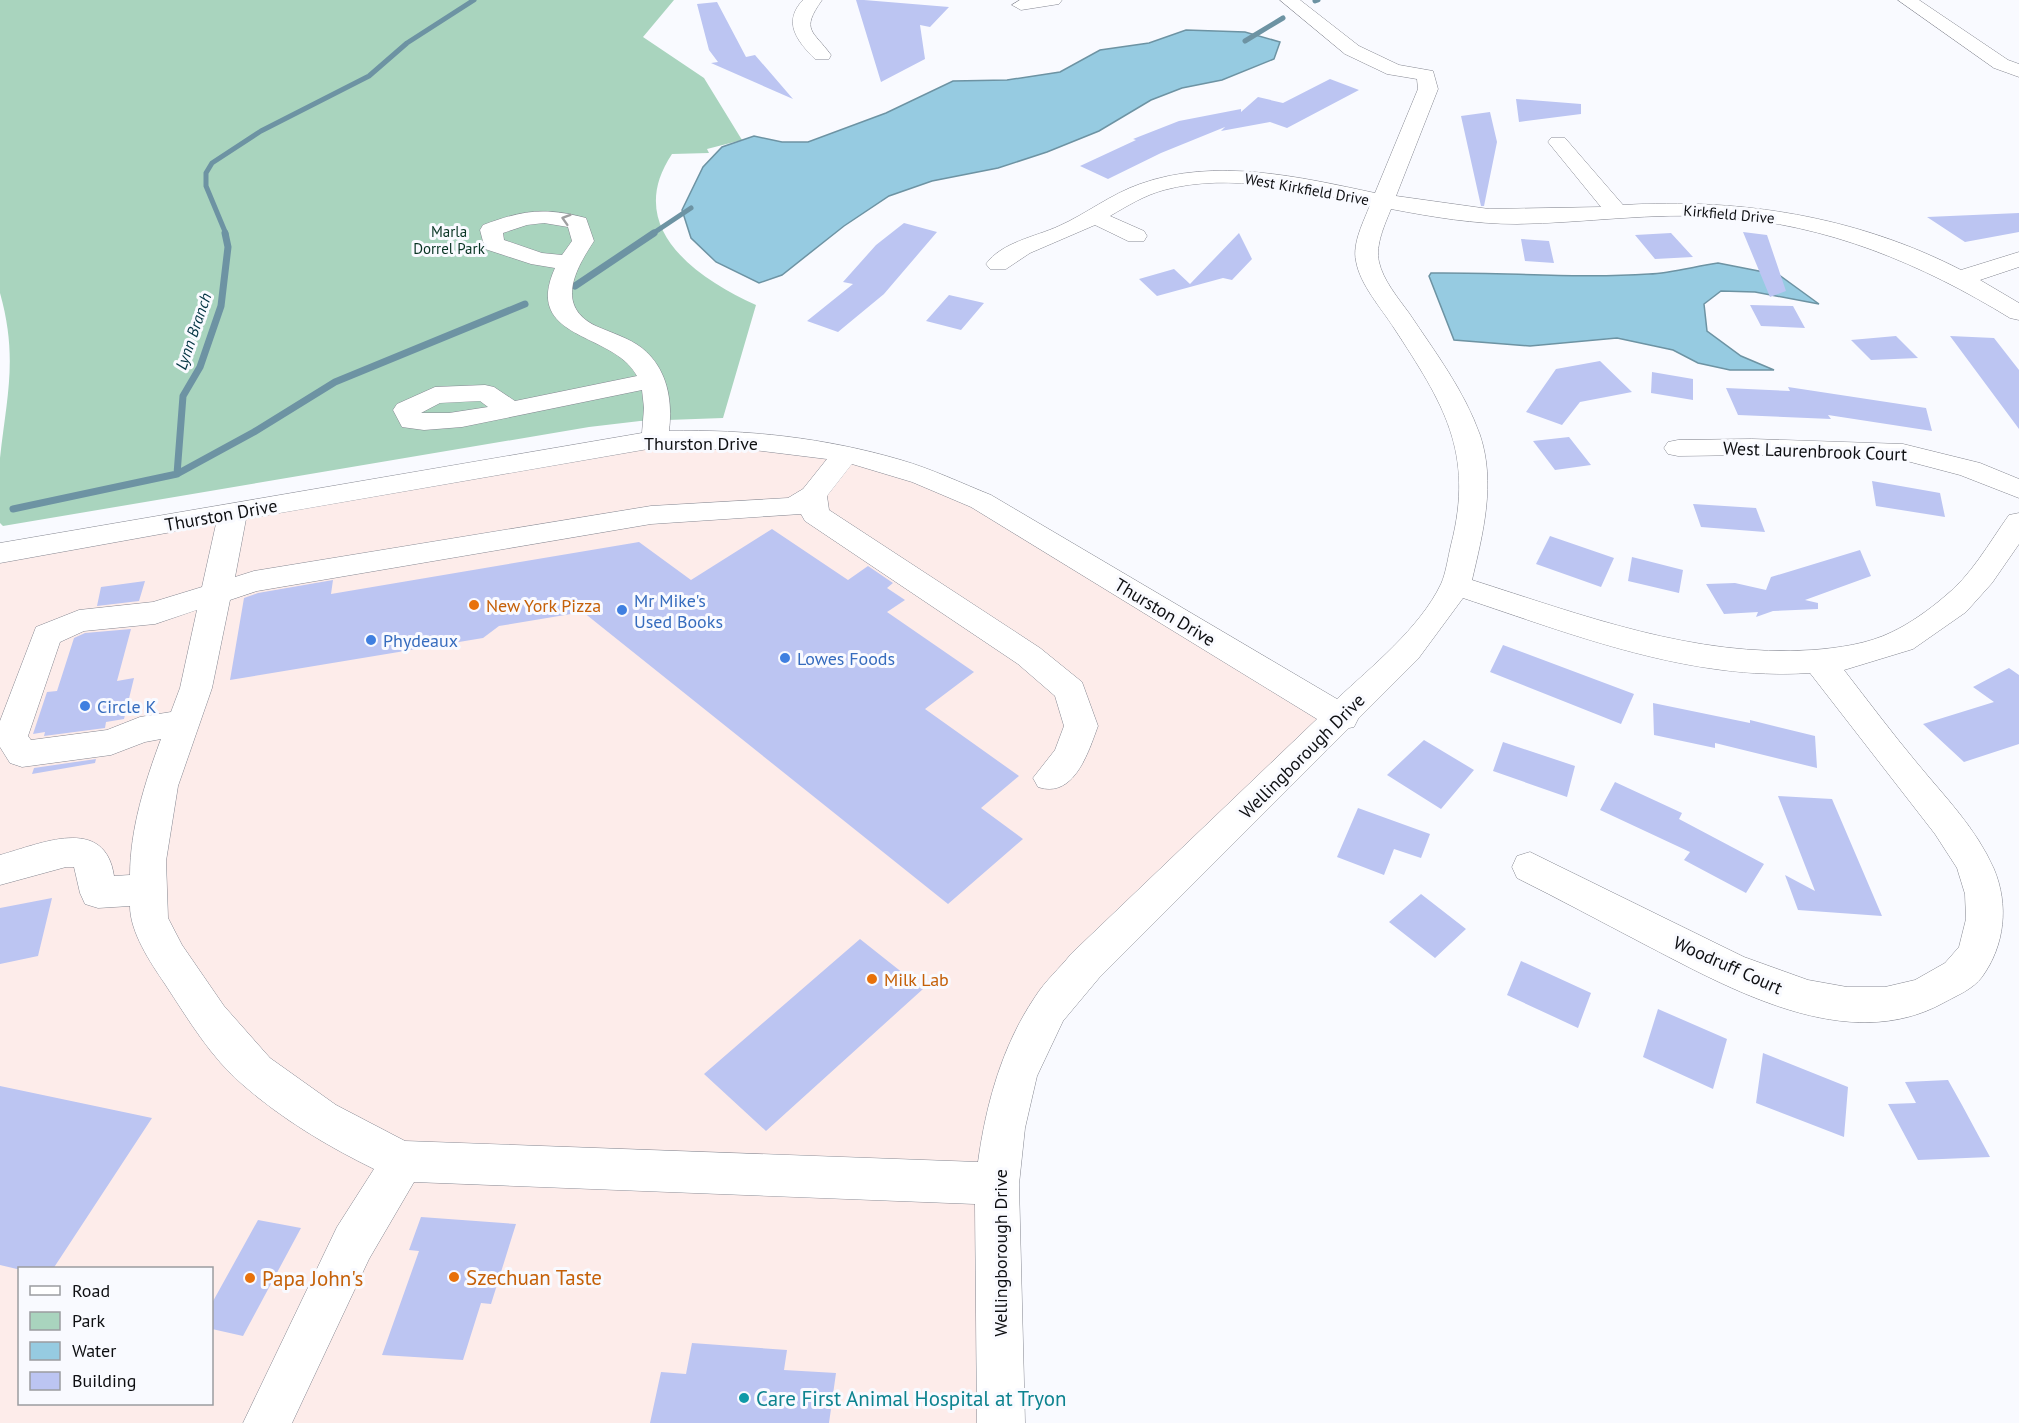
<svg xmlns="http://www.w3.org/2000/svg" width="2019" height="1423" font-family="'PT Sans',sans-serif">
<rect width="100%" height="100%" fill="#f9faff"/>
<path fill="#fdecea" fill-rule="evenodd" d="M 751,443 L 920,475 L 1342,718 L 1143,912 L 1017,1074 L 1001,1423 L 0,1423 L 0,553 L 586,450 ZM 20,1268 L 212,1268 L 212,1404 L 20,1404 Z"/>
<path fill="#a9d4be" d="M 0,0 L 674,0 L 643,37 L 704,78 L 742,140 L 707,149 L 709,153 L 672,154 C 623,227 696,278 756,305 L 723,418 L 640,421 L 589,427 L 3,526 L 0,523 C 0,502 0,480 0,458 C 7,395 18,357 0,293 Z"/>
<path fill="#96cbe1" stroke="#6d93a3" stroke-width="1.5" d="M 1186,30 L 1245,32 L 1280,42 L 1274,59 L 1222,80 L 1182,88 L 1151,100 L 1099,131 L 1047,152 L 998,168 L 932,181 L 889,196 L 844,226 L 782,275 L 759,283 L 716,262 L 691,238 L 682,210 L 703,167 L 722,147 L 754,136 L 782,142 L 808,142 L 886,113 L 953,81 L 1007,80 L 1060,72 L 1100,50 L 1149,43 Z
M 1718,263 L 1779,275 L 1819,304 L 1755,292 L 1721,291 L 1704,304 L 1707,331 L 1741,356 L 1774,370 L 1730,370 L 1698,363 L 1673,350 L 1617,338 L 1530,346 L 1454,340 L 1429,276 L 1431,273 C 1504,272 1577,279 1649,274 C 1672,273 1696,266 1718,263 Z"/>
<g fill="none" stroke-linecap="round" stroke-linejoin="round">
<path stroke="#6d93a3" stroke-width="5" d="M 1315,1 L 1318,0
M 1245,41 L 1283,18
M 226,234 L 206,186 L 206,173 L 212,163 L 261,131 L 369,76 L 407,43 L 474,0
M 652,234 L 691,208"/>
<path stroke="#6d93a3" stroke-width="7" d="M 575,286 L 654,233
M 177,474 L 183,396 L 200,367 L 221,306 L 228,247 L 225,233
M 13,509 L 177,474 L 254,432 L 335,382 L 525,304"/>
</g>
<path fill="#bcc5f2" d="M 856,0 L 864,0 L 949,7 L 930,27 L 920,25 L 925,59 L 881,82 Z
M 717,2 L 746,57 L 755,55 L 793,99 L 711,63 L 718,62 L 709,50 L 697,4 Z
M 1330,79 L 1359,90 L 1287,128 L 1270,122 L 1221,131 L 1225,127 L 1161,153 L 1108,179 L 1080,166 L 1136,140 L 1133,139 L 1179,121 L 1241,109 L 1241,112 L 1258,97 L 1283,103 Z
M 1516,99 L 1581,104 L 1581,114 L 1519,122 Z
M 1490,112 L 1497,142 L 1484,206 L 1481,206 L 1461,116 Z
M 2019,213 L 2019,232 L 1965,242 L 1927,217 Z
M 904,223 L 937,232 L 884,294 L 838,332 L 807,321 L 853,284 L 843,282 L 876,245 Z
M 1743,232 L 1767,235 L 1786,291 L 1770,297 Z
M 1239,233 L 1252,259 L 1232,280 L 1223,278 L 1157,296 L 1139,279 L 1174,269 L 1190,284 Z
M 1671,233 L 1693,257 L 1655,259 L 1635,235 Z
M 1521,239 L 1549,241 L 1554,263 L 1525,261 Z
M 949,295 L 984,303 L 961,330 L 926,321 Z
M 1750,305 L 1793,306 L 1805,328 L 1761,326 Z
M 1896,336 L 1918,358 L 1871,360 L 1851,340 Z
M 1950,336 L 1994,338 L 2019,370 L 2019,429 Z
M 1600,361 L 1632,392 L 1580,402 L 1562,425 L 1526,412 L 1556,369 Z
M 1652,372 L 1693,379 L 1693,400 L 1651,393 Z
M 1788,387 L 1926,408 L 1932,431 L 1828,415 L 1831,419 L 1738,415 L 1726,388 L 1790,391 Z
M 1569,437 L 1591,465 L 1555,470 L 1533,441 Z
M 1872,481 L 1940,493 L 1945,517 L 1876,506 Z
M 1693,504 L 1756,508 L 1765,532 L 1701,527 Z
M 772,529 L 848,580 L 868,566 L 893,583 L 887,588 L 905,600 L 887,612 L 974,672 L 925,709 L 1019,776 L 981,808 L 1023,839 L 948,904 L 583,612 L 499,626 L 483,638 L 230,680 L 244,598 L 258,593 L 333,580 L 331,594 L 639,542 L 691,580 Z
M 1550,536 L 1614,558 L 1601,587 L 1536,564 Z
M 1860,550 L 1871,576 L 1805,600 L 1818,603 L 1818,609 L 1773,611 L 1756,617 L 1758,612 L 1724,614 L 1706,584 L 1735,583 L 1766,590 L 1771,577 Z
M 1632,557 L 1683,570 L 1679,593 L 1628,581 Z
M 145,581 L 139,601 L 97,606 L 101,587 Z
M 131,629 L 117,681 L 134,678 L 124,719 L 106,722 L 105,728 L 44,736 L 45,732 L 33,734 L 47,692 L 57,691 L 74,638 L 85,633 Z
M 1503,645 L 1634,694 L 1621,724 L 1490,672 Z
M 2009,668 L 2019,675 L 2019,744 L 1964,762 L 1923,724 L 1994,702 L 1973,687 Z
M 1653,703 L 1750,723 L 1750,720 L 1815,736 L 1817,768 L 1715,743 L 1715,748 L 1654,735 Z
M 1424,740 L 1474,770 L 1441,809 L 1387,775 Z
M 1503,742 L 1575,766 L 1567,797 L 1493,771 Z
M 96,759 L 95,763 L 32,774 L 34,768 Z
M 1615,782 L 1682,813 L 1679,819 L 1764,864 L 1746,893 L 1684,860 L 1690,852 L 1600,810 Z
M 1778,796 L 1832,799 L 1882,916 L 1798,910 L 1785,875 L 1815,891 Z
M 1358,808 L 1430,834 L 1421,858 L 1394,849 L 1384,875 L 1337,857 Z
M 1421,894 L 1466,929 L 1435,958 L 1389,922 Z
M 52,898 L 38,956 L 0,964 L 0,908 Z
M 860,939 L 923,989 L 766,1131 L 704,1074 Z
M 1521,961 L 1591,993 L 1578,1028 L 1507,995 Z
M 1658,1009 L 1727,1039 L 1713,1089 L 1643,1057 Z
M 1763,1053 L 1848,1087 L 1844,1137 L 1756,1103 Z
M 1948,1080 L 1962,1105 L 1990,1157 L 1918,1160 L 1888,1104 L 1916,1103 L 1905,1082 Z
M 0,1086 L 152,1118 L 53,1269 L 17,1269 L 0,1265 Z
M 421,1217 L 516,1224 L 491,1304 L 481,1303 L 463,1360 L 382,1355 L 419,1251 L 409,1250 Z
M 258,1220 L 301,1228 L 243,1336 L 212,1329 L 212,1303 Z
M 692,1343 L 787,1350 L 784,1370 L 836,1373 L 829,1423 L 650,1423 L 661,1372 L 686,1374 Z"/>
<g fill="none" stroke-linecap="round" stroke-linejoin="round">
<defs>
<path id="minor" d="M 803,0 L 822,0 C 800,31 813,30 831,55 L 829,59 L 815,59 C 797,41 782,22 803,0 Z
M 1020,0 L 1062,0 L 1059,4 L 1021,10 L 1012,5 Z
M 1280,0 L 1300,0 L 1359,46 L 1399,65 L 1433,71 L 1438,89 L 1396,196 L 1489,209 L 1601,207 L 1548,142 L 1551,138 L 1565,138 L 1623,205 C 1740,198 1856,216 1961,270 L 2019,252 L 2019,267 L 1980,280 L 2019,303 L 2019,320 L 2010,318 C 1922,264 1827,224 1721,217 C 1653,212 1585,223 1517,224 C 1474,224 1433,217 1391,209 C 1385,224 1375,245 1379,262 C 1383,280 1398,298 1409,313 C 1435,352 1464,390 1480,435 C 1496,483 1483,533 1472,580 C 1582,615 1695,658 1812,650 C 1838,648 1868,644 1892,632 C 1909,624 1929,610 1944,597 C 1971,576 1989,543 2009,515 L 2019,513 L 2019,544 L 1992,583 L 1966,612 L 1913,649 L 1844,670 C 1868,701 1892,733 1917,763 C 1945,797 1976,828 1994,869 C 2009,905 2005,945 1982,977 C 1973,989 1958,995 1945,1002 C 1848,1057 1729,988 1642,943 C 1600,921 1559,899 1517,878 L 1512,867 L 1517,856 L 1530,852 L 1744,957 L 1808,980 L 1847,987 L 1885,987 L 1915,980 L 1945,963 L 1959,947 L 1966,919 L 1965,894 L 1957,868 L 1935,834 L 1810,673 C 1691,681 1574,635 1463,598 L 1418,659 L 1358,719 L 1354,727 L 1349,728 L 1099,978 L 1063,1021 L 1037,1076 L 1025,1128 L 1019,1184 L 1025,1423 L 977,1423 L 975,1204 L 414,1182 L 369,1259 L 292,1423 L 243,1423 L 337,1227 L 374,1169 C 327,1146 282,1119 243,1085 C 211,1058 188,1019 165,984 C 150,962 130,932 130,906 L 98,908 L 85,904 L 80,893 L 74,867 L 66,867 L 0,885 L 0,855 C 40,844 105,814 114,876 L 130,875 C 130,829 145,782 161,739 L 145,742 L 111,755 L 22,767 L 10,763 L 0,747 L 0,721 L 36,627 L 79,610 L 153,602 L 202,587 L 216,524 L 0,563 L 0,543 L 642,433 L 644,408 L 642,390 L 462,427 L 424,430 L 402,427 L 393,410 L 397,404 L 435,387 L 485,385 L 494,387 L 515,401 L 637,376 C 613,331 522,341 555,268 L 531,264 L 485,249 L 480,230 L 483,225 C 523,210 545,207 586,218 L 594,241 C 575,270 555,306 596,326 C 612,333 629,338 642,348 C 667,368 673,400 669,431 C 747,429 826,438 901,460 C 932,469 961,483 991,495 L 1337,699 C 1371,667 1420,628 1441,584 C 1446,573 1448,557 1451,545 C 1475,452 1443,403 1394,328 C 1382,309 1360,285 1356,261 C 1352,243 1364,221 1370,205 C 1306,191 1230,172 1164,190 C 1145,195 1127,206 1110,216 L 1144,231 L 1147,236 L 1144,241 L 1128,241 L 1095,225 L 1030,253 L 1006,269 L 990,269 L 986,264 C 1002,242 1035,237 1059,226 C 1086,214 1111,194 1140,184 C 1215,157 1300,177 1375,193 L 1418,89 L 1417,79 L 1387,74 L 1345,54 ZM 544,223 L 568,227 L 572,241 L 562,255 L 542,253 L 504,240 L 503,233 L 527,225 ZM 480,401 L 488,407 L 449,413 L 421,413 L 440,403 ZM 654,448 L 754,450 L 827,459 L 803,489 L 788,498 L 651,506 L 254,571 L 235,577 L 246,519 ZM 852,464 L 912,482 L 971,507 L 1317,719 L 1071,954 C 1060,968 1045,981 1035,997 C 1002,1046 986,1104 978,1162 L 405,1141 L 336,1105 L 270,1058 L 224,1006 L 182,945 L 168,918 L 166,861 L 178,786 L 212,688 L 230,600 L 257,591 L 651,524 L 801,514 L 805,521 L 1018,664 L 1055,696 L 1064,726 L 1055,750 L 1033,778 L 1038,787 C 1074,799 1088,753 1098,726 L 1082,682 L 1040,648 L 829,510 L 827,496 ZM 197,610 L 180,688 L 171,712 L 140,717 L 107,730 L 31,740 L 28,736 L 60,642 L 84,631 L 155,624 Z
M 1898,0 L 1919,0 L 2008,60 L 2019,64 L 2019,77 L 1994,68 Z
M 1752,439 L 1903,444 L 1980,463 L 2019,479 L 2019,498 L 1960,475 L 1903,460 L 1752,455 L 1678,456 L 1668,454 L 1664,448 L 1668,442 L 1678,440 Z"/>
</defs>
<use href="#minor" stroke="#858791" stroke-width="1"/>
<use href="#minor" fill="#fff" fill-rule="evenodd"/>
</g>
<defs><path id="oneway-chevron" d="M-2-3.5L2.5 0L-2 3.5" fill="none" stroke-width="1.6" stroke-linecap="round" stroke-linejoin="round" transform="scale(1.5)"/></defs>
<use stroke="#9f9fa0" href="#oneway-chevron" transform="translate(566 219) rotate(-163)"/>
<g fill="#e8710a" stroke="#f9faff" stroke-width="2">
<circle cx="474" cy="605" r="6"/>
<circle cx="872" cy="979" r="6"/>
<circle cx="454" cy="1277" r="6"/>
<circle cx="250" cy="1278" r="6"/>
</g>
<g fill="#3f7fe0" stroke="#f9faff" stroke-width="2">
<circle cx="622" cy="610" r="6"/>
<circle cx="371" cy="640" r="6"/>
<circle cx="785" cy="658" r="6"/>
<circle cx="85" cy="706" r="6"/>
</g>
<circle fill="#0f9aa8" stroke="#f9faff" stroke-width="2" cx="744" cy="1398" r="6"/>
<g text-anchor="middle" dominant-baseline="central" stroke-width="6" stroke-linejoin="round" paint-order="stroke">
<g font-size="15" fill="#0e0f12" stroke="#f9faff">
<text transform="translate(1307 189) rotate(10)">West Kirkfield Drive</text>
<text transform="translate(1729 214) rotate(5)">Kirkfield Drive</text>
</g>
<g font-size="15" fill="#083423" stroke="#f9faff">
<text x="449" y="231">Marla<tspan x="449" dy="17">Dorrel Park</tspan></text>
</g>
<g font-size="16" font-style="italic" fill="#003241" stroke="#f9faff">
<text transform="translate(193 331) rotate(-71)">Lynn Branch</text>
</g>
<g font-size="18" fill="#0e0f12" stroke="#f9faff">
<text x="701" y="443">Thurston Drive</text>
<text transform="translate(1815 451) rotate(2)">West Laurenbrook Court</text>
<text transform="translate(221 515) rotate(-10)">Thurston Drive</text>
<text transform="translate(1165 612) rotate(31)">Thurston Drive</text>
<text transform="translate(1302 756) rotate(-45)">Wellingborough Drive</text>
<text transform="translate(1728 965) rotate(24)">Woodruff Court</text>
<text transform="translate(1000 1253) rotate(-90)">Wellingborough Drive</text>
</g>
<g font-size="18" fill="#366cbe" stroke="#f9faff" text-anchor="start">
<text x="634" y="600">Mr Mike's<tspan x="634" dy="21">Used Books</tspan></text>
<text x="383" y="640">Phydeaux</text>
<text x="797" y="658">Lowes Foods</text>
<text x="97" y="706">Circle K</text>
</g>
<g font-size="18" fill="#c56008" stroke="#f9faff" text-anchor="start">
<text x="486" y="605">New York Pizza</text>
<text x="884" y="979">Milk Lab</text>
</g>
<g font-size="21" fill="#c56008" stroke="#f9faff" text-anchor="start">
<text x="466" y="1277">Szechuan Taste</text>
<text x="262" y="1278">Papa John's</text>
</g>
<g font-size="21" fill="#0d838f" stroke="#f9faff" text-anchor="start">
<text x="756" y="1398">Care First Animal Hospital at Tryon</text>
</g>
</g>
<rect x="18" y="1267" width="195" height="138" fill="#f9faff" stroke="#9b9ca0" stroke-width="1.5"/>
<rect x="30" y="1286" width="30" height="9" fill="#ffffff" stroke="#9b9ca0" stroke-width="1.5"/>
<text x="72" y="1297" font-size="18" fill="#0e0f12">Road</text>
<rect x="30" y="1312" width="30" height="18" fill="#a9d4be" stroke="#9b9ca0" stroke-width="1.5"/>
<text x="72" y="1327" font-size="18" fill="#0e0f12">Park</text>
<rect x="30" y="1342" width="30" height="18" fill="#96cbe1" stroke="#9b9ca0" stroke-width="1.5"/>
<text x="72" y="1357" font-size="18" fill="#0e0f12">Water</text>
<rect x="30" y="1372" width="30" height="18" fill="#bcc5f2" stroke="#9b9ca0" stroke-width="1.5"/>
<text x="72" y="1387" font-size="18" fill="#0e0f12">Building</text>
</svg>
